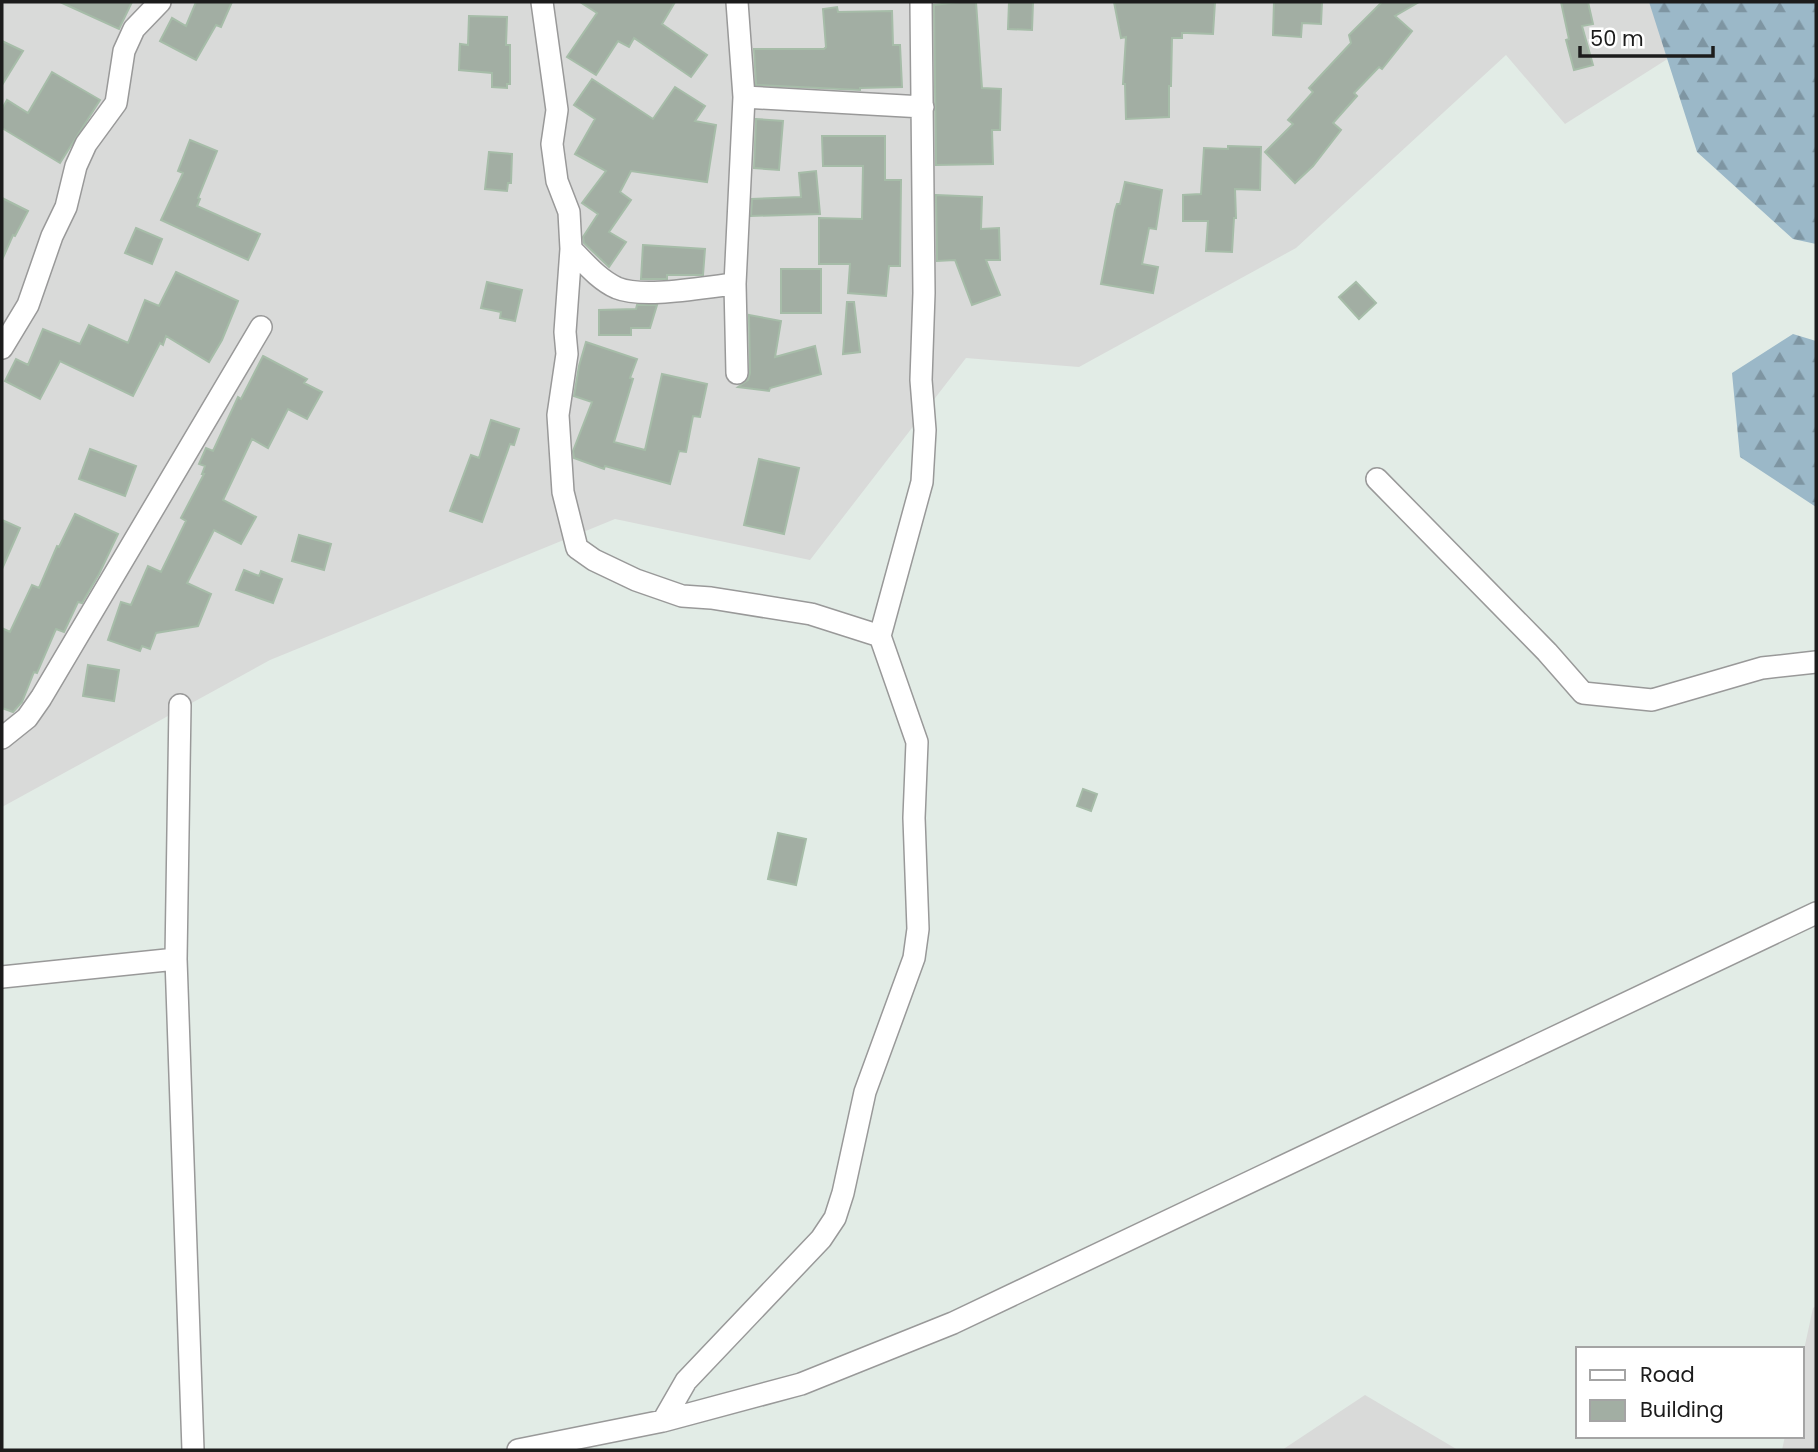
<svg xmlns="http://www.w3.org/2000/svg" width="1818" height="1452" font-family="Poppins,sans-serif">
<defs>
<pattern id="forest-firs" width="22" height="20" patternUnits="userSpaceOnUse" patternTransform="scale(1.75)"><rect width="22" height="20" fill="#9bb8c8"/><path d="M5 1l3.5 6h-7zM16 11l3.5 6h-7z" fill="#7e95a2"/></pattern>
</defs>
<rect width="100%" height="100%" fill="#e2ece6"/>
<path fill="#d9dad9" d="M 2,2 L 1649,2 L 1669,58 L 1565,124 L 1506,55 L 1296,248 L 1079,367 L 966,358 L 810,560 L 615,519 L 270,660 L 2,807 Z
M 1816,1306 L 1816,1450 L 1782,1450 L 1785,1436 L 1802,1436 L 1802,1359 L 1813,1308 Z
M 1365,1395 L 1458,1450 L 1282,1450 Z"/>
<path fill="url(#forest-firs)" d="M 1649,2 L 1816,2 L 1816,244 L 1793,239 L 1697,152 Z
M 1793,334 L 1816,341 L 1816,507 L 1740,457 L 1732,373 Z"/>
<path fill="#a2aea3" stroke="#a6bca8" stroke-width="2" d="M 60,2 L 132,2 L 119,29 Z
M 196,2 L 232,2 L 221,27 L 216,25 L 196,60 L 160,41 L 172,18 L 186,26 Z
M 580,2 L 675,2 L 662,24 L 707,55 L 691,77 L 634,38 L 629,47 L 618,41 L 596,75 L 567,57 L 597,13 Z
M 960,2 L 976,2 L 982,88 L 1001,89 L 1000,130 L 992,130 L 993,164 L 936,165 L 934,5 Z
M 1009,2 L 1033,2 L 1032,30 L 1008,29 Z
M 1114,2 L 1215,2 L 1213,34 L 1187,33 L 1182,33 L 1182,38 L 1172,38 L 1171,86 L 1169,86 L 1169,117 L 1126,119 L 1125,84 L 1123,84 L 1126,37 L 1121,38 Z
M 1274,2 L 1322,2 L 1321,24 L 1302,23 L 1301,37 L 1273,35 Z
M 1382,2 L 1419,2 L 1395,16 L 1412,31 L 1382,69 L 1379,67 L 1354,93 L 1357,96 L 1333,123 L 1341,130 L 1313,166 L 1295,183 L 1265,152 L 1293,124 L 1288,120 L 1313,92 L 1309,88 L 1351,43 L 1349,35 Z
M 1561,2 L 1588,2 L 1593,24 L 1582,26 L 1593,65 L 1574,70 L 1566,40 L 1569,39 Z
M 837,7 L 838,12 L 892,11 L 893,45 L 900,45 L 902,87 L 860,88 L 860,90 L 756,85 L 754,49 L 824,49 L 826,47 L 823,9 Z
M 469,16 L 507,17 L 506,45 L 510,45 L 510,84 L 507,84 L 507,88 L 492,87 L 492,73 L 459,70 L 460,44 L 468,45 Z
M 2,41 L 23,51 L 2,85 Z
M 52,72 L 100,100 L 60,163 L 2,128 L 2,109 L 7,100 L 28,113 Z
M 592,79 L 653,119 L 675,87 L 705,106 L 695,121 L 716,125 L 707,182 L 631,171 L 620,192 L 631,200 L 609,232 L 626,242 L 609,267 L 584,243 L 583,237 L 598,214 L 582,203 L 606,171 L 575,154 L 595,119 L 574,105 Z
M 756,119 L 783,121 L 779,170 L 754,168 Z
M 822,136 L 885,136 L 885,180 L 901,180 L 900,266 L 889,266 L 886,296 L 848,293 L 850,264 L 819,264 L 819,218 L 862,219 L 863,166 L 823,166 Z
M 190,140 L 217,151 L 198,198 L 200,199 L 197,206 L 260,234 L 248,260 L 161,220 L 183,173 L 178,171 Z
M 1228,146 L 1261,147 L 1260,190 L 1235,189 L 1236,218 L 1234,218 L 1232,252 L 1206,251 L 1208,221 L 1183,221 L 1183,195 L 1201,194 L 1204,148 L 1228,149 Z
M 489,152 L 512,154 L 511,183 L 508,183 L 507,191 L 485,189 Z
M 816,171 L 820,214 L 751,216 L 752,199 L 801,197 L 799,173 Z
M 1125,182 L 1162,190 L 1156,229 L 1149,228 L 1142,264 L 1158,267 L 1153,293 L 1101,284 L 1115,210 L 1117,204 L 1120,204 Z
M 936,195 L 982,197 L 981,229 L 999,228 L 1000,260 L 986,260 L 1000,295 L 972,305 L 955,260 L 937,261 Z
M 2,198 L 28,211 L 15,236 L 13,235 L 2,260 Z
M 136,228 L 162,239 L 152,264 L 125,253 Z
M 643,245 L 705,249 L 703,275 L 667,275 L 667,279 L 641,279 Z
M 781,269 L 821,269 L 821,313 L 781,313 Z
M 176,272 L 238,301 L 222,340 L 209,362 L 166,336 L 163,345 L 160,343 L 133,396 L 60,361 L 40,399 L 5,381 L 16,359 L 28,365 L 43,329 L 80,344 L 89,325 L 128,343 L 145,300 L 159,306 Z
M 487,282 L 522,290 L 515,321 L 500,318 L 501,312 L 481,308 Z
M 1356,282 L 1376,303 L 1359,319 L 1339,297 Z
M 847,302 L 854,302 L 860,352 L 843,354 Z
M 637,305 L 657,305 L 650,328 L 631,328 L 631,335 L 599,335 L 599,310 L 636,309 Z
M 749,315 L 781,321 L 775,357 L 815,346 L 821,374 L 770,388 L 769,391 L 738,387 L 748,380 L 750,373 Z
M 586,342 L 637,359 L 630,378 L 633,379 L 614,442 L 645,450 L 662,374 L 707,384 L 700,417 L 693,416 L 686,452 L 679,451 L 670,484 L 605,466 L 604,469 L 574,458 L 573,451 L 592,402 L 574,396 L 579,366 Z
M 263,356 L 307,379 L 304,383 L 322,392 L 307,419 L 288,409 L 268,448 L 252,439 L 223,500 L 256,517 L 241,544 L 214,530 L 187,583 L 211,594 L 198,626 L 156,633 L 150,649 L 142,646 L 140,651 L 108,640 L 121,602 L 131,605 L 148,566 L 161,572 L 186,521 L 181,518 L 204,474 L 202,474 L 205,466 L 199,464 L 206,448 L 213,451 L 238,397 L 241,399 Z
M 491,420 L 519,429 L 514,445 L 510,444 L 482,522 L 450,511 L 471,455 L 479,458 Z
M 90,449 L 136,466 L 125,496 L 79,479 Z
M 759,459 L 799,468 L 784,534 L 744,525 Z
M 75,514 L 118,534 L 99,574 L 82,603 L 78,602 L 64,632 L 56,629 L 37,673 L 34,672 L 22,702 L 13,712 L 2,708 L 2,628 L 10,632 L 32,585 L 39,588 L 57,546 L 59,547 Z
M 2,520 L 20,528 L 2,569 Z
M 299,535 L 331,544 L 324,570 L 292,561 Z
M 244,570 L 259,576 L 261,571 L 282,579 L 273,603 L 236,590 Z
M 88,665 L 119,670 L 114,701 L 83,696 Z
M 1083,789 L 1097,794 L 1091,811 L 1077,806 Z
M 778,833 L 806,839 L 796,885 L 768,879 Z"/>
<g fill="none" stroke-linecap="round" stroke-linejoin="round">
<defs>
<path id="minor" d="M 542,2 L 557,110 L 552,144 L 557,181 L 569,212 L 571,249 L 565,332 L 567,354 L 558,415 L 563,492 L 577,548 L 594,560 L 636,580 L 682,596 L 711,598 L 811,614 L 880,636
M 737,2 L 744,97 L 735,284 L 737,373
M 744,97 L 923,107
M 571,249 C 585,263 599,280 617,288 C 644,299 704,287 735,284
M 2,348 L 28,305 L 52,236 L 66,207 L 76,166 L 86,144 L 116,103 L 124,51 L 134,29 L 160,2
M 1377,479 L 1547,652 L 1583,693 L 1652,700 L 1762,668 L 1816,662
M 180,705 L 176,959 L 193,1450
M 2,738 L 27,718 L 41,698 L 261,327
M 2,977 L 176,959
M 663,1421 L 686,1381 L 821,1239 L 835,1218 L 843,1193 L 865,1092 L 914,958 L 918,929 L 914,818 L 917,742 L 880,636 L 922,482 L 925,430 L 921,380 L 924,293 L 921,2
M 518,1450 L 663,1421 L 801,1384 L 953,1323 L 1816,913"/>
</defs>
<use href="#minor" stroke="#999" stroke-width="24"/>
<use href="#minor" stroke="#fff" stroke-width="21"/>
</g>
<rect width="1818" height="1452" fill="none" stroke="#1c1c1c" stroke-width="7"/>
<rect x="1576" y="1347" width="228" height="91" fill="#ffffff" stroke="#a4a4a4" stroke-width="2"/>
<rect x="1590" y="1370" width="35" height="10" fill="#ffffff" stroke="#a4a4a4" stroke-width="2"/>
<text x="1640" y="1382" font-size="21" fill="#1c1c1c">Road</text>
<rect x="1590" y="1400" width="35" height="21" fill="#a2aea3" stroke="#a4a4a4" stroke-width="2"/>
<text x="1640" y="1417" font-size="21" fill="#1c1c1c">Building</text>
<path d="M1580 46v10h133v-10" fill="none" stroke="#1c1c1c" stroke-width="3.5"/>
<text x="1590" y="46" font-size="21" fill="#1c1c1c" stroke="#ffffff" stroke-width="5" paint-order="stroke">50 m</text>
</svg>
